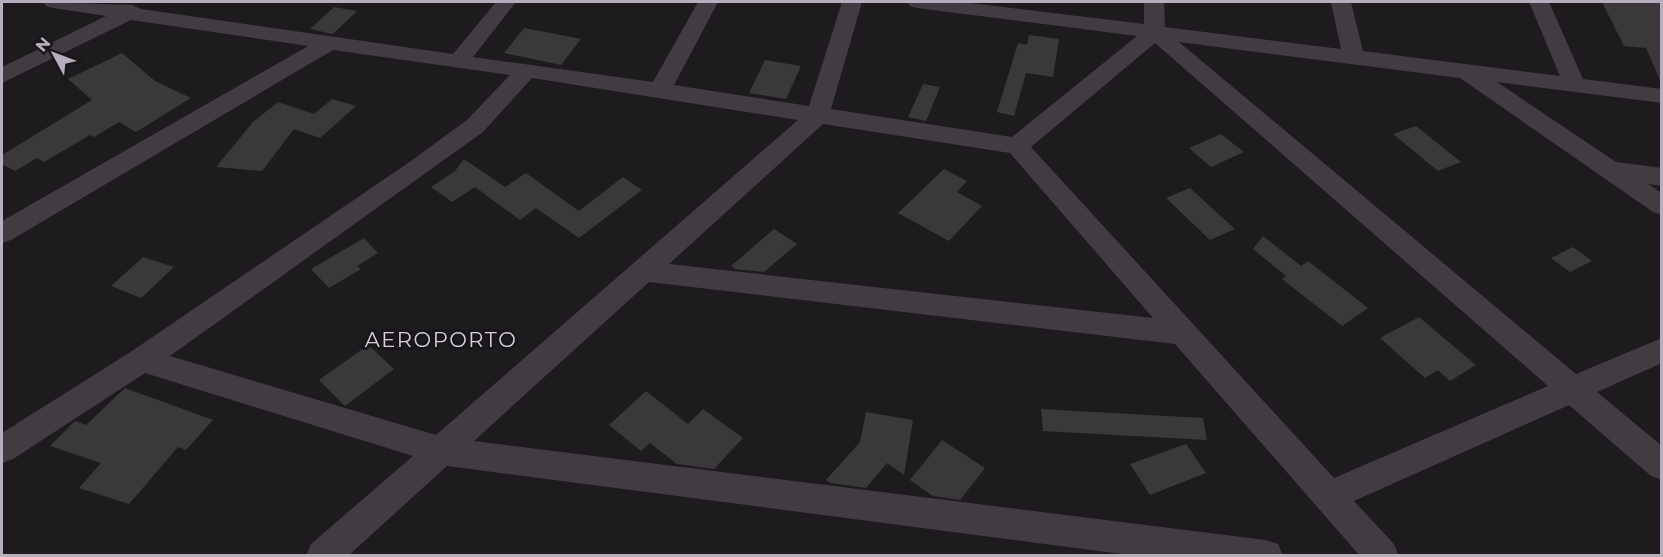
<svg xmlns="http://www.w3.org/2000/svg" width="1663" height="557" font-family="Montserrat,sans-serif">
<rect width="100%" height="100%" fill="#1d1b1d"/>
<path fill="#3b383c" d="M 1602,2 L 1662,2 L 1662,85 L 1646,48 L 1624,46 Z
M 334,7 L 357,11 L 333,34 L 310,29 Z
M 524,28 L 566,36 L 581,39 L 561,65 L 504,53 Z
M 1029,35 L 1059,39 L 1053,77 L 1026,73 L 1014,116 L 997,112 L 1018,43 L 1027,45 Z
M 122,53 L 155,81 L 191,98 L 136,132 L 119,122 L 94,137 L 90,135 L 44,162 L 37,158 L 15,171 L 2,164 L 2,155 L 92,100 L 68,79 Z
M 765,60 L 801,66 L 786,99 L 749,93 Z
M 923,84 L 940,87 L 926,121 L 908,117 Z
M 332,99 L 356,106 L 320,138 L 294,129 L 262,171 L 216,167 L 253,122 L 278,102 L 314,114 Z
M 1416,126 L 1461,162 L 1438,171 L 1393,134 Z
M 1221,134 L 1244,152 L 1211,167 L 1189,148 Z
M 464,159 L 505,187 L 526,173 L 579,211 L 623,177 L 642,190 L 579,238 L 536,208 L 520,220 L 475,187 L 452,202 L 431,187 L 455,171 Z
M 944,169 L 967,181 L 957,192 L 982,206 L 949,241 L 898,213 Z
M 1190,188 L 1235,229 L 1210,240 L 1166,198 Z
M 774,229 L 797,244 L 764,272 L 735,269 L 731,266 Z
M 1263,236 L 1301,266 L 1308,261 L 1368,308 L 1342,326 L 1282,279 L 1286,276 L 1253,249 Z
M 364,238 L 378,253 L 357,266 L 361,269 L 329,288 L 311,269 Z
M 1573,247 L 1592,261 L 1570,272 L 1551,258 Z
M 143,257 L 174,267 L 141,298 L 111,286 Z
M 1419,317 L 1476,365 L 1450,381 L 1438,370 L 1425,378 L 1380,338 Z
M 368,345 L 394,369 L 345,406 L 319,380 Z
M 125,388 L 213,420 L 186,450 L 178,447 L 129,504 L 79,488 L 101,463 L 50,446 L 75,421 L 86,425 Z
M 646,391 L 688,424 L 703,409 L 743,438 L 714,469 L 677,464 L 650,443 L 641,451 L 609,425 Z
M 1041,409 L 1203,418 L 1207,440 L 1043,431 Z
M 866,412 L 913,420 L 904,475 L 887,463 L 866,488 L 831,483 L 826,480 L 860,442 Z
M 942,440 L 985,468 L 960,500 L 933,496 L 910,480 Z
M 1186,444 L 1206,473 L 1150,495 L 1130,464 Z"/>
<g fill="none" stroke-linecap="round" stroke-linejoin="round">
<path fill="#403c42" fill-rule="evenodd" d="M 43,2 L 132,5 L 141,9 L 453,54 L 496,2 L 516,2 L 473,57 L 653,82 L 698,2 L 718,2 L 674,85 L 809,106 L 842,2 L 862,2 L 831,109 L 1012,137 L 1137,36 L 917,8 L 910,6 L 907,2 L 962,2 L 1144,24 L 1144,2 L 1164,2 L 1165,27 L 1341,49 L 1331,2 L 1351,2 L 1363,51 L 1560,76 L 1529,2 L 1549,2 L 1583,79 L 1662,89 L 1662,103 L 1497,82 L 1616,162 L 1662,168 L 1662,186 L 1648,184 L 1662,193 L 1662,215 L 1653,212 L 1460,78 L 1179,42 L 1576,374 L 1662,338 L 1662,363 L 1597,392 L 1662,446 L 1662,480 L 1651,476 L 1569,405 L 1354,501 L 1394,544 L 1399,556 L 1360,556 L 1175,344 L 649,282 L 474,441 L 1266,540 L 1278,544 L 1283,556 L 1137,556 L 447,466 L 348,556 L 306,556 L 311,544 L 413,456 L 145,373 L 13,459 L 2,463 L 2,433 L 132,351 L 408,163 L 467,120 L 510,75 L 333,50 L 11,240 L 2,243 L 2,221 L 308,46 L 131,20 L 2,83 L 2,67 L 106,16 L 53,8 L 46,6 ZM 1155,43 L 1548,386 L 1334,478 L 1031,147 ZM 532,78 L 798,120 L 436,435 L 170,356 L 483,132 ZM 823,124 L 1010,153 L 1153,318 L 669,264 Z"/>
</g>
<g text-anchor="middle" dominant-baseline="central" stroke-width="6" stroke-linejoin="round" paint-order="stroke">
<g font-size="21" letter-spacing="1.5" fill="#d4cfd8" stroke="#181618">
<text x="441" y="339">AEROPORTO</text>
</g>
</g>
<rect width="1663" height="557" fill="none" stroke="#b5aebc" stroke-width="6"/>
<g transform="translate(54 54) rotate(311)" stroke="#181618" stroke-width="4.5" paint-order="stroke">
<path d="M0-4.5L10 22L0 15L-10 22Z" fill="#b5aebc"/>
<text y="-9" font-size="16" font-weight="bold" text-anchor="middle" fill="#b5aebc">N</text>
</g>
</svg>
